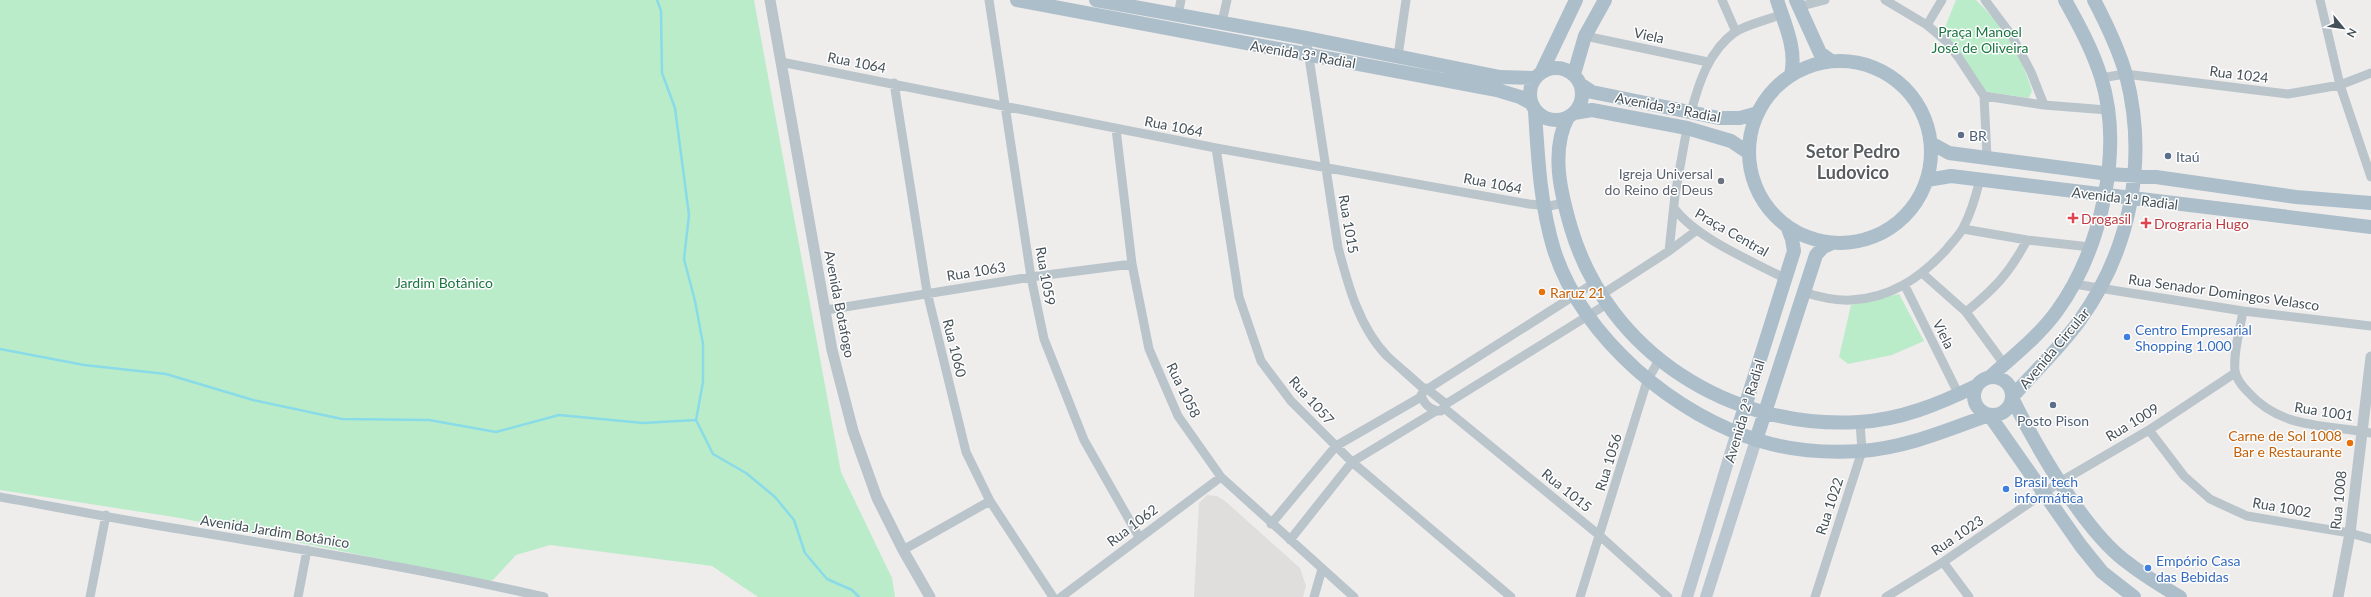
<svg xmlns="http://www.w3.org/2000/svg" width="2371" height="597" font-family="Lato,sans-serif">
<rect width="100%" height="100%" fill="#efecec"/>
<path fill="#e0dddd" d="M 1207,495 L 1217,496 L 1225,501 L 1300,568 L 1306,586 L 1303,597 L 1194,597 L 1199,503 Z"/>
<path fill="#bbecca" d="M 0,0 L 754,0 L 841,472 L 892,578 L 895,597 L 758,597 L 712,566 L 550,545 L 516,555 L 493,580 L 488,581 L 180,518 L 0,490 Z
M 1956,0 L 1976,0 C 2003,25 2022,56 2032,91 L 2029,98 L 1988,92 L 1983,90 L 1968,64 L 1947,35 L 1945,27 Z
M 1899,294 L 1924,341 L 1892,355 L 1848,364 L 1839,357 L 1851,305 Z"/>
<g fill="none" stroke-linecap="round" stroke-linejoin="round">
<path stroke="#89dbe7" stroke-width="2.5" d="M 657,0 L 661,11 L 662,73 L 675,108 L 689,215 L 684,259 L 695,301 L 703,344 L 703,382 L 696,420 L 713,454 L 746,473 L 775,497 L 794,520 L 805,553 L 827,579 L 852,590 L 859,597
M 0,349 L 84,365 L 166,374 L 253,400 L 342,419 L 429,420 L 496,432 L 559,415 L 643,423 L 696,420"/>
<path stroke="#bac5cb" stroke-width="9" d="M 989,0 L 1031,277 L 1044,339 L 1084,440 L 1139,537
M 1722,0 L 1736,32
M 1885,0 L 1927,25 L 1946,41 L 1959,58 L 1984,96 L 1987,157
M 1985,0 L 2012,36 L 2031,72 L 2044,105
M 2320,0 L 2340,85 L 2371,177
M 1798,7 L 1825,0
M 1178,15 L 1181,0
M 1222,22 L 1227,0
M 1927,25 L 1942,0
M 1585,36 L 1708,62
M 1306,38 L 1338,247 C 1348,285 1359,327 1387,356 C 1399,367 1412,378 1424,389
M 1398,56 L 1406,0
M 781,62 L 1216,148 L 1529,204 L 1549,206 L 1564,203
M 2101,78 L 2125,74 L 2288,94 L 2340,85 L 2371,73
M 894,83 L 927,292 L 966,452 L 990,501 L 1053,597
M 1984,96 L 2044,105 L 2107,110
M 1691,112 C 1699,82 1709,51 1735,32 C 1748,24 1768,20 1782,14
M 1116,129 L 1132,264 L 1149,349 L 1178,416 L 1221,477 L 1354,597
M 1216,148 L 1239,297 L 1261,361 L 1291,401 L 1352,462 L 1511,597
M 1674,208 C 1696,238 1752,261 1786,279
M 1963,229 L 2027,240 L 2090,247
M 1669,251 L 1675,195 L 1687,128
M 1922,273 L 1966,312 L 2004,364
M 2074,284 L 2243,311 L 2371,326
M 1905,286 L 1959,395
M 1803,292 C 1819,297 1835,301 1851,300 C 1891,298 1920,278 1946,250 C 1951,243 1959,236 1963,228 C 1971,213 1976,196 1980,179
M 1601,295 L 1669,251 L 1697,230
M 826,310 L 1031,277 L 1132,264
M 2243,311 C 2240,330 2233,352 2235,371 C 2236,378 2243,387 2248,392 C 2282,430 2325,424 2371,433
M 1966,312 C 1995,288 2009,274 2027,240
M 1426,388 L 1446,404 L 1441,411 C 1431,411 1424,404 1421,395 Z
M 1429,388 L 1594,283
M 1446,404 L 1607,304
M 1444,408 L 1599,535 L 1668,597
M 2149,430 L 2184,476 L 2210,499 L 2247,516 L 2350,533 L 2371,539
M 0,497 C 56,507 111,518 167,527 C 293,548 419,568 544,597
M 1271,524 L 1336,446 L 1421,397
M 1290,540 L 1352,462 L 1436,411
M 903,550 L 990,501
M 1943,562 L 1969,597
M 90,597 L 106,515
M 298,597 L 307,550
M 1061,597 L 1221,477
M 1314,597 L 1322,569
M 1580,597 L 1647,381 L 1659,360
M 1815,597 L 1862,451 L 1860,422
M 1886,597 L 1943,562 L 2060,482 L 2149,430 L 2235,373"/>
<path stroke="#bac5cb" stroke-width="11" d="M 770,0 L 832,350 L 853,431 L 877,498 L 903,550 L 930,597
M 2338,597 L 2350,533 L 2371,357"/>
<path stroke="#bac6d0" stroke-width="12" d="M 1687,597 L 1737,432
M 1706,597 L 1756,440"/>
<path stroke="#acbeca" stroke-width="14" d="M 1017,0 L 1497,90 L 1520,97 L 1531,103
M 1096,0 L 1306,38 L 1500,77 L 1534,78
M 1777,0 C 1785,25 1797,49 1791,75
M 1796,0 L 1820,53 L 1831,61
M1749 152a91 91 0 1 1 182 0a91 91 0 1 1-182 0Z
M1530 94a26 26 0 1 1 52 0a26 26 0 1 1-52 0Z
M 1542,71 L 1576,0
M 1574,74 L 1585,36 L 1605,0
M 1580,84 L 1592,92 L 1719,118 L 1740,118 L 1758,113
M 1535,111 C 1538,158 1540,204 1554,250 C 1582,338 1676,417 1764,442 C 1795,451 1829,453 1861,451 C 1906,448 1947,430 1989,415
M 1574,113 L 1592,110 L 1687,128 L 1731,141 L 1749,153
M 1568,117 C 1550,151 1561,194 1571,228 C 1608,353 1731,430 1859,422 C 1900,420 1939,404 1976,386
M 1931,143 L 1949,153 L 2109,174 L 2156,177 L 2296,197 L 2371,203
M 1927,180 L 1951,176 L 2371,227
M1974 396a19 19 0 1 1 38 0a19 19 0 1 1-38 0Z
M 1990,377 C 2013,356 2039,336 2057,311 C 2101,250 2124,150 2101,77 C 2092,49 2079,25 2065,0
M 2012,397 C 2035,371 2060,348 2080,320 C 2131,249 2148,160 2126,75 C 2119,50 2106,23 2094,0
M 2012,398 C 2036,446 2082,527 2124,560 C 2142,574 2161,586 2180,597
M 1990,416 L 2081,546 L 2102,572 L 2134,597
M 1737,432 L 1794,251 L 1792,239 L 1787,226
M 1756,440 L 1816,255 L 1823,247 L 1832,243"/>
</g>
<g fill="#5c6f8a" stroke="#fff" stroke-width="1.5">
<circle cx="1961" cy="135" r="4"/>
<circle cx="2168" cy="156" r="4"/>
<circle cx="2053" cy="405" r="4"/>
</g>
<circle fill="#6b7280" stroke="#fff" stroke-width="1.5" cx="1721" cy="181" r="4"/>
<g fill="#e0444e" stroke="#fff" stroke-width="1.5">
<path d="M2071 212h4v4h4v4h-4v4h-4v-4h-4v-4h4z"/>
<path d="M2144 217h4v4h4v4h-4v4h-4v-4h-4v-4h4z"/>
</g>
<g fill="#e8710a" stroke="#fff" stroke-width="1.5">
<circle cx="1542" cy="292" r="4"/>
<circle cx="2350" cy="443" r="4"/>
</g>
<g fill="#3f7fe0" stroke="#fff" stroke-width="1.5">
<circle cx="2127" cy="337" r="4"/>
<circle cx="2006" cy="489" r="4"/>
<circle cx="2148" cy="568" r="4"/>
</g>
<g text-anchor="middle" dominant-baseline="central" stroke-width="3" stroke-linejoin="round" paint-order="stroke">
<g font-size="14" fill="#1a7541" stroke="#fff">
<text x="1980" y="31">Praça Manoel<tspan x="1980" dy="16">José de Oliveira</tspan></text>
<text x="444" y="282">Jardim Botânico</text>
</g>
<g font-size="14" fill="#455158" stroke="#fff">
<text transform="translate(1649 35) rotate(12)">Viela</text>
<text transform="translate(1303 54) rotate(10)">Avenida 3ª Radial</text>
<text transform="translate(857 62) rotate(11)">Rua 1064</text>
<text transform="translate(2239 74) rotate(7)">Rua 1024</text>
<text transform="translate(1668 107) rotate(11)">Avenida 3ª Radial</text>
<text transform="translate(1174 126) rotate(11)">Rua 1064</text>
<text transform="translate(1493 183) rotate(11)">Rua 1064</text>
<text transform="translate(2125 198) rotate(7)">Avenida 1ª Radial</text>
<text transform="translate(1349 224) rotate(80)">Rua 1015</text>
<text transform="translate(1732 232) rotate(30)">Praça Central</text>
<text transform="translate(976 271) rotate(-9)">Rua 1063</text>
<text transform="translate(1046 276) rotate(80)">Rua 1059</text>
<text transform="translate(2224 292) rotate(8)">Rua Senador Domingos Velasco</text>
<text transform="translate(840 304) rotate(79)">Avenida Botafogo</text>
<text transform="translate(1944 334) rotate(64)">Viela</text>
<text transform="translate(955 348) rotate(76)">Rua 1060</text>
<text transform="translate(2054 348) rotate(-50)">Avenida Circular</text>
<text transform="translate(1184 390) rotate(64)">Rua 1058</text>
<text transform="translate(1312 400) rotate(48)">Rua 1057</text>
<text transform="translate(1744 411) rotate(-73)">Avenida 2ª Radial</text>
<text transform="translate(2324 411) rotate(9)">Rua 1001</text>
<text transform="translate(2132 422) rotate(-31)">Rua 1009</text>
<text transform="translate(1608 462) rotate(-73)">Rua 1056</text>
<text transform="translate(1567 490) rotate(39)">Rua 1015</text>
<text transform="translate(2338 500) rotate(-84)">Rua 1008</text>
<text transform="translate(1829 506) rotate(-72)">Rua 1022</text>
<text transform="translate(2282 507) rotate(10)">Rua 1002</text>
<text transform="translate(1132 525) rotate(-37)">Rua 1062</text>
<text transform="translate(275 531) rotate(9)">Avenida Jardim Botânico</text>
<text transform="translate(1957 535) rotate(-34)">Rua 1023</text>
</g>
<g font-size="14" fill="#4e5e75" stroke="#fff" text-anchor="start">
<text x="1969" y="135">BR</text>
<text x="2176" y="156">Itaú</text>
<text x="2053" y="420" text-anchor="middle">Posto Pison</text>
</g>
<g font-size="14" fill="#5b616d" stroke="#fff" text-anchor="end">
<text x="1713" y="173">Igreja Universal<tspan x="1713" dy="16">do Reino de Deus</tspan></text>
</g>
<g font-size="14" fill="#be3a42" stroke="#fff" text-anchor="start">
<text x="2081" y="218">Drogasil</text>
<text x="2154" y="223">Drograria Hugo</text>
</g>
<g font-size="14" fill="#c56008" stroke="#fff" text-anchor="start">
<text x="1550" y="292">Raruz 21</text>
<text x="2342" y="435" text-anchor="end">Carne de Sol 1008<tspan x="2342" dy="16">Bar e Restaurante</tspan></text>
</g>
<g font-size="14" fill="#366cbe" stroke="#fff" text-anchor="start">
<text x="2135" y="329">Centro Empresarial<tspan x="2135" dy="16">Shopping 1.000</tspan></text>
<text x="2014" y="481">Brasil tech<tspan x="2014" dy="16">informática</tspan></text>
<text x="2156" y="560">Empório Casa<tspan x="2156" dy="16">das Bebidas</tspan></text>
</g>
<g font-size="18" font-weight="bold" fill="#595d60" stroke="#fff">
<text x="1853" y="151">Setor Pedro<tspan x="1853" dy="21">Ludovico</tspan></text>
</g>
</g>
<g transform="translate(2343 28) rotate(119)" stroke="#ffffff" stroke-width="3" paint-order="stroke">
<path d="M0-3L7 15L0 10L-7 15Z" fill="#455158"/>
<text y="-6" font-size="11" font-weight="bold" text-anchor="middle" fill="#455158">N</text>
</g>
</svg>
